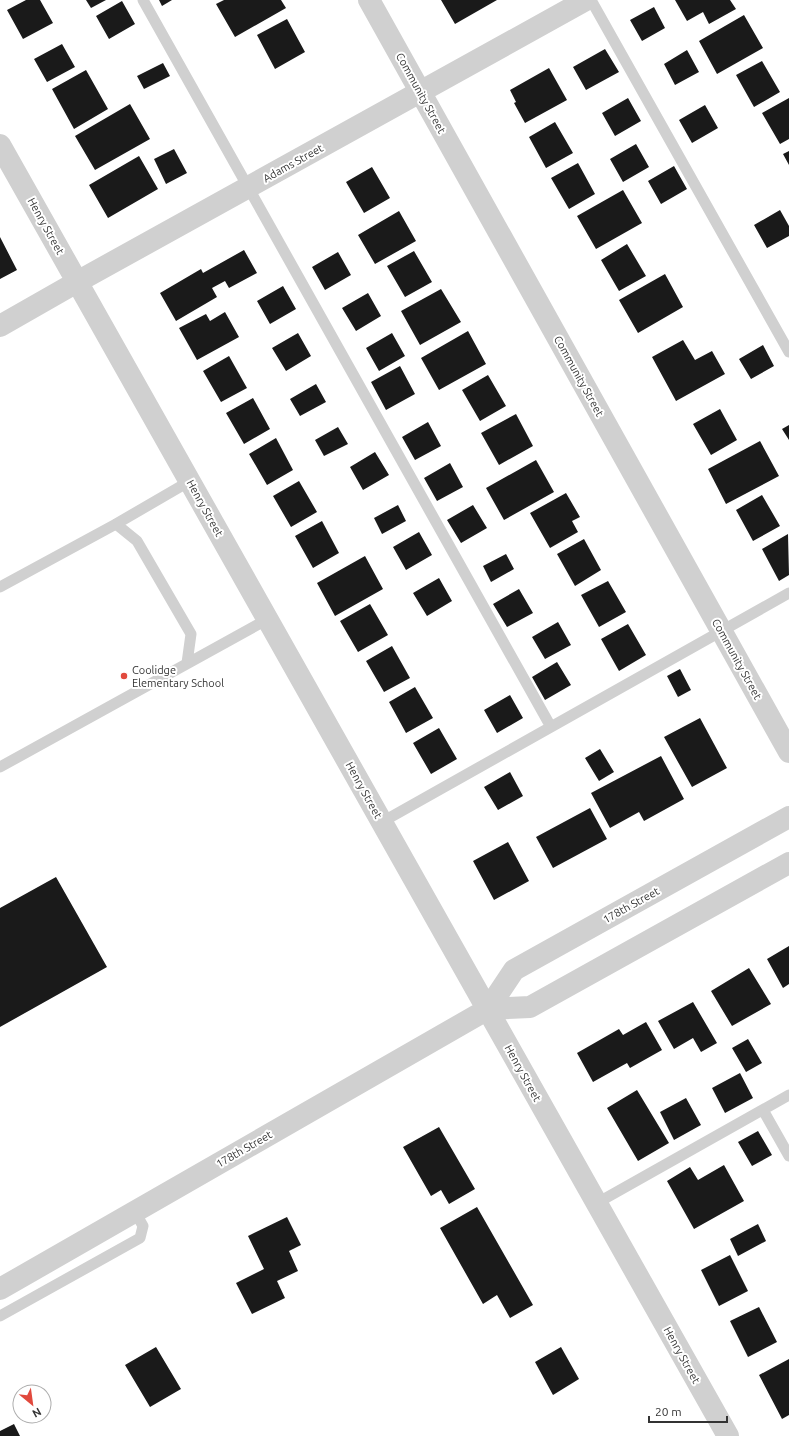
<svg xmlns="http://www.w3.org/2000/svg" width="789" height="1436" font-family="Ubuntu,sans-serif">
<rect width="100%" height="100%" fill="#fff"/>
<path fill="#1a1a1a" d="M 26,0 L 40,0 L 53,23 L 23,39 L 7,10 Z
M 86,0 L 106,0 L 91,8 Z
M 159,0 L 172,0 L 162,6 Z
M 224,0 L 281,0 L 286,8 L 235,37 L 216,4 Z
M 441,0 L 497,0 L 455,24 Z
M 675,0 L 730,0 L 736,9 L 709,24 L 703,12 L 687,21 Z
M 122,1 L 135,24 L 109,39 L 96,16 Z
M 654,7 L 665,28 L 642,41 L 630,20 Z
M 744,15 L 763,48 L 717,74 L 699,41 Z
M 287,19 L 305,52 L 275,69 L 257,35 Z
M 62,44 L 75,67 L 47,82 L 34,59 Z
M 605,49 L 619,72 L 586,90 L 573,67 Z
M 687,50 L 699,72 L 675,85 L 664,64 Z
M 762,61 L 780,92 L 754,107 L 736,75 Z
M 163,63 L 170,76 L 144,89 L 137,76 Z
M 549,68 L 567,100 L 525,123 L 514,103 L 516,102 L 510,90 Z
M 86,70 L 108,109 L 74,129 L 52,89 Z
M 628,98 L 641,121 L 615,136 L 602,113 Z
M 789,98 L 789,139 L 780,144 L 762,113 Z
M 130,104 L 150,139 L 95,170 L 75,136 Z
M 705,105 L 718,128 L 692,143 L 679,120 Z
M 555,122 L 573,153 L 546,168 L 529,137 Z
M 636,144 L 649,167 L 623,182 L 610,159 Z
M 174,149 L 187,173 L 166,184 L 154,159 Z
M 789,151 L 789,165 L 783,154 Z
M 139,156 L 158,189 L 108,218 L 89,185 Z
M 578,163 L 595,194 L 569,209 L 551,178 Z
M 674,166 L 687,189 L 661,204 L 648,181 Z
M 372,167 L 390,198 L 364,213 L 346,182 Z
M 623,190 L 642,223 L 596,249 L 577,216 Z
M 780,210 L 789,226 L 789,236 L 767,248 L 754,225 Z
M 399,211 L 416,241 L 375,264 L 358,235 Z
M 0,237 L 17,270 L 0,279 Z
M 627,244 L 646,276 L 619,291 L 601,260 Z
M 244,250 L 257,273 L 229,288 L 225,281 L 212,288 L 217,297 L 176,321 L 160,293 L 201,269 L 203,273 Z
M 414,251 L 432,282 L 405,297 L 387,266 Z
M 338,252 L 351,275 L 325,290 L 312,267 Z
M 665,274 L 683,307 L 638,333 L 619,300 Z
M 283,286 L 296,309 L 270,324 L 257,301 Z
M 441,289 L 461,322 L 420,345 L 401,311 Z
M 368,293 L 381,316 L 356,331 L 342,308 Z
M 225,312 L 239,337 L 197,360 L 179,328 L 206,314 L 210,321 Z
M 468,331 L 486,364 L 439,390 L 421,358 Z
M 298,333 L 311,356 L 286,371 L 272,348 Z
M 392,333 L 405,356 L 379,371 L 366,348 Z
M 683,340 L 695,360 L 712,351 L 725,374 L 676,401 L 652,357 Z
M 763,345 L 774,366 L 751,379 L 739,359 Z
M 229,356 L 247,388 L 221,402 L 203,371 Z
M 400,366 L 415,394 L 386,410 L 371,382 Z
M 488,375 L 506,406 L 480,421 L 462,390 Z
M 316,384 L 326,402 L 300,416 L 290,399 Z
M 253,398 L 270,429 L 244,444 L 226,413 Z
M 720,409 L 737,440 L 711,455 L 693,424 Z
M 516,414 L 533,446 L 499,465 L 481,433 Z
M 428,422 L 441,446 L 415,460 L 402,437 Z
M 789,425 L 789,440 L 782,429 Z
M 338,427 L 348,444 L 324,456 L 315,440 Z
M 276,438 L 293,470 L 267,485 L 249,454 Z
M 760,441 L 779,476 L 726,504 L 708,469 Z
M 375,452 L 389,475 L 363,490 L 350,467 Z
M 536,460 L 554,492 L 504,520 L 486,488 Z
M 450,463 L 463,487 L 437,501 L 424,478 Z
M 299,481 L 317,512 L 291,527 L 273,496 Z
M 566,493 L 580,517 L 572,521 L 578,532 L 550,548 L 530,513 Z
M 762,495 L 780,526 L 753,541 L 736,510 Z
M 398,505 L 406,521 L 382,534 L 374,518 Z
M 473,505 L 487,528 L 461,543 L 447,520 Z
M 322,521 L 339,553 L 313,568 L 295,536 Z
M 419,532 L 432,555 L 406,570 L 393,547 Z
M 788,534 L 789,575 L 779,581 L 762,549 Z
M 584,539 L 601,570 L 575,586 L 557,554 Z
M 506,554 L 514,569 L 491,582 L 483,566 Z
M 365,556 L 383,589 L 335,616 L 317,583 Z
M 439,578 L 452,601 L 427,616 L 413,593 Z
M 608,581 L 626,612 L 599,627 L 581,595 Z
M 519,589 L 533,613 L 507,627 L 493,604 Z
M 370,604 L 388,635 L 358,652 L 340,621 Z
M 558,622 L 571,645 L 545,659 L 532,637 Z
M 628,624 L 646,655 L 619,671 L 601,639 Z
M 392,646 L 410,678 L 384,692 L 366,661 Z
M 557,662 L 571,685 L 545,700 L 532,677 Z
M 680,669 L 691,690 L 678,697 L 667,676 Z
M 415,687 L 433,718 L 406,733 L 389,702 Z
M 510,695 L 523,718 L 497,733 L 484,710 Z
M 700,718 L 727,768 L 692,787 L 664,737 Z
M 439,728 L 457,759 L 431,774 L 413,743 Z
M 600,749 L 614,772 L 599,781 L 585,758 Z
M 661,756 L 684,799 L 644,821 L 639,812 L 610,828 L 591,793 Z
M 510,772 L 523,796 L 498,810 L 484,787 Z
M 590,808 L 607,839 L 553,868 L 536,837 Z
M 508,842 L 529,881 L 494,900 L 473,861 Z
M 56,877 L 107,967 L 0,1027 L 0,908 Z
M 789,946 L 789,984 L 783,988 L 767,959 Z
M 749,968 L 771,1004 L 732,1026 L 711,991 Z
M 693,1002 L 717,1043 L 701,1052 L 693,1038 L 674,1049 L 658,1021 Z
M 646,1022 L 662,1050 L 630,1068 L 627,1063 L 593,1082 L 577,1053 L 619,1029 L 623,1035 Z
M 748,1039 L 762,1063 L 746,1072 L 732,1048 Z
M 740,1073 L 753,1098 L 725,1113 L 712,1088 Z
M 637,1090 L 669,1143 L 638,1161 L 607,1108 Z
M 686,1098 L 701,1125 L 674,1140 L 660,1112 Z
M 439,1127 L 475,1189 L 449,1204 L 441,1190 L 431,1196 L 403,1147 Z
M 758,1131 L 772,1155 L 752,1166 L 738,1142 Z
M 724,1165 L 744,1201 L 694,1229 L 667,1181 L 690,1167 L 698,1180 Z
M 477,1207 L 533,1305 L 510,1318 L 497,1295 L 483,1304 L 440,1228 Z
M 287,1217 L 301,1245 L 289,1251 L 298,1271 L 277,1281 L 285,1298 L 252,1314 L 236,1283 L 264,1269 L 248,1236 Z
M 758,1224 L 766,1241 L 738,1256 L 730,1239 Z
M 730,1255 L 748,1291 L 719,1306 L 701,1270 Z
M 759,1307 L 777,1342 L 748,1357 L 730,1321 Z
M 156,1347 L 181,1389 L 150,1407 L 125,1365 Z
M 561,1347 L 579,1379 L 553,1395 L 535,1362 Z
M 789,1359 L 789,1415 L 782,1419 L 759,1375 Z
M 14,1424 L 20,1436 L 0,1436 L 0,1431 Z"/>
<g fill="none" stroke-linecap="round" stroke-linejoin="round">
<path stroke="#d0d0d0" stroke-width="11" d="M 143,0 L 551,727
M 591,0 L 789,352
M 116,524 L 137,541 L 191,634 L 187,663
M 0,587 L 116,524 L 190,481
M 0,767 L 268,619
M 382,822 L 789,593
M 763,1110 L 789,1156
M 597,1203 L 789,1095
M 0,1316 L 140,1238 L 143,1226 L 135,1212"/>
<path stroke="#d0d0d0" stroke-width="22" d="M 369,0 L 789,752
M 0,145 L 728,1436
M 0,326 L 77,282 L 586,0
M 488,1009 L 514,970 L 789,817
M 0,1289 L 488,1009 L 530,1007 L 789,863"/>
</g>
<circle fill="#e1493d" stroke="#fff" stroke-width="1.5" cx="124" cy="676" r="4"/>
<g text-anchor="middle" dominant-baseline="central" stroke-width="4" stroke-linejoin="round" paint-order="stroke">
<g font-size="11" fill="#333" stroke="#fff">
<text transform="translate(421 93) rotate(61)">Community Street</text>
<text transform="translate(293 163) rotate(-29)">Adams Street</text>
<text transform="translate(46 226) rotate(61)">Henry Street</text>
<text transform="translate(579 376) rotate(61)">Community Street</text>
<text transform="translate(205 508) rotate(61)">Henry Street</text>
<text transform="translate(737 659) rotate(61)">Community Street</text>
<text transform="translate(364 790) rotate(61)">Henry Street</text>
<text transform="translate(631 905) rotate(-29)">178th Street</text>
<text transform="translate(523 1073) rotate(61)">Henry Street</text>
<text transform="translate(244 1149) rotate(-30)">178th Street</text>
<text transform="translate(682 1355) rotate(61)">Henry Street</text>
</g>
<g font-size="11" fill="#333" stroke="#fff" text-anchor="start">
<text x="132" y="670">Coolidge<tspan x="132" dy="13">Elementary School</tspan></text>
</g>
</g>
<g transform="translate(32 1404) rotate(151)"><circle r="19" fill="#ffffff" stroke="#adadad"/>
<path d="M0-3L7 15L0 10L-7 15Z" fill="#e1493d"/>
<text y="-6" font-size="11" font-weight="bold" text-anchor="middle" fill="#333333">N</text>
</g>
<path d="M649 1416v6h78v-6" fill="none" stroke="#333333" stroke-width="2"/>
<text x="655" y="1416" font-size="12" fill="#333333" stroke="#ffffff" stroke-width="3" paint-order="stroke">20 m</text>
</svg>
